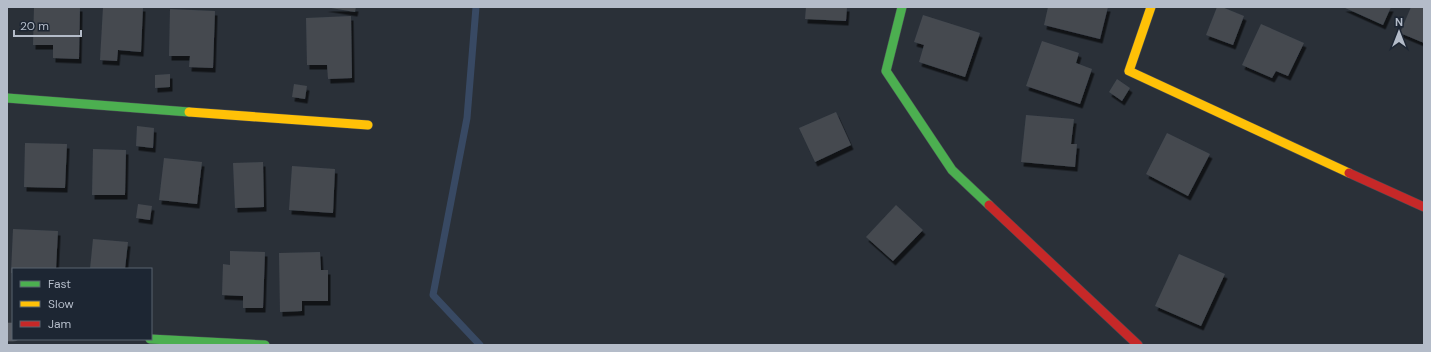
<svg xmlns="http://www.w3.org/2000/svg" width="1431" height="352" font-family="'DM Sans',sans-serif">
<defs>
<filter id="shadow"><feDropShadow dx="2.5" dy="4.5" stdDeviation="0" flood-color="#0009"/></filter>
</defs>
<rect width="100%" height="100%" fill="#2a3038"/>
<g fill="none" stroke-linecap="round" stroke-linejoin="round">
<path stroke="#384963" stroke-width="7" d="M 476,7 L 467,118 L 433,295 L 480,345"/>
</g>
<path fill="#444950" filter="url(#shadow)" d="M 34,7 L 80,7 L 79,59 L 53,58 L 53,45 L 33,45 Z
M 103,7 L 143,7 L 141,52 L 118,50 L 117,61 L 100,60 Z
M 325,7 L 356,7 L 355,12 Z
M 806,7 L 847,7 L 846,21 L 805,19 Z
M 1048,7 L 1108,7 L 1100,39 L 1044,25 Z
M 1217,7 L 1222,7 L 1244,16 L 1233,45 L 1206,35 Z
M 1343,7 L 1391,7 L 1383,25 Z
M 1411,7 L 1424,7 L 1424,43 L 1400,33 Z
M 170,9 L 215,11 L 213,68 L 189,67 L 190,56 L 169,56 Z
M 923,15 L 980,33 L 965,77 L 919,62 L 924,45 L 914,42 Z
M 351,16 L 352,78 L 328,79 L 327,65 L 307,65 L 306,18 Z
M 1261,24 L 1304,43 L 1288,76 L 1276,71 L 1272,78 L 1242,65 Z
M 1042,41 L 1079,53 L 1076,63 L 1092,69 L 1080,104 L 1026,86 Z
M 170,74 L 170,87 L 155,88 L 155,75 Z
M 1117,79 L 1130,88 L 1122,101 L 1109,92 Z
M 294,84 L 307,86 L 305,99 L 292,97 Z
M 836,112 L 851,145 L 815,162 L 799,128 Z
M 1026,115 L 1074,119 L 1071,144 L 1077,144 L 1075,167 L 1021,162 Z
M 137,126 L 154,128 L 153,148 L 136,146 Z
M 1167,133 L 1210,154 L 1188,196 L 1146,174 Z
M 25,143 L 67,144 L 65,188 L 24,187 Z
M 93,149 L 126,150 L 125,195 L 92,195 Z
M 164,158 L 202,162 L 197,204 L 159,200 Z
M 263,162 L 264,207 L 235,208 L 233,163 Z
M 292,166 L 335,169 L 333,213 L 289,210 Z
M 138,204 L 152,206 L 150,220 L 136,218 Z
M 896,205 L 923,230 L 893,261 L 866,237 Z
M 13,229 L 58,231 L 56,269 L 13,269 L 13,273 L 11,273 Z
M 93,239 L 128,242 L 125,269 L 90,269 Z
M 230,251 L 265,252 L 263,308 L 243,308 L 243,296 L 222,295 L 223,264 L 230,265 Z
M 320,252 L 321,270 L 328,270 L 328,301 L 302,301 L 302,311 L 280,312 L 279,253 Z
M 1179,254 L 1225,274 L 1201,326 L 1155,306 Z"/>
<g fill="none" stroke-linecap="round" stroke-linejoin="round">
<defs>
<path id="street" d="M 7,332 L 13,332"/>
<path id="fast" d="M 902,7 L 886,71 L 952,170 L 989,205
M 7,98 L 189,112
M 150,339 L 265,345"/>
<path id="slow" d="M 1151,7 L 1129,71 L 1349,173
M 189,112 L 368,125"/>
<path id="jam" d="M 1349,173 L 1424,207
M 989,205 L 1138,345"/>
</defs>
<use href="#street" stroke="#484c53" stroke-width="19"/>
<use href="#fast" stroke="#484c53" stroke-width="10"/>
<use href="#slow" stroke="#484c53" stroke-width="10"/>
<use href="#jam" stroke="#484c53" stroke-width="10"/>
<use href="#street" stroke="#5a5e66" stroke-width="18"/>
<use href="#fast" stroke="#4caf50" stroke-width="9"/>
<use href="#slow" stroke="#ffc107" stroke-width="9"/>
<use href="#jam" stroke="#c62828" stroke-width="9"/>
</g>
<rect width="1431" height="352" fill="none" stroke="#b4bcc9" stroke-width="16"/>
<rect x="12" y="268" width="140" height="72" fill="#1d2633" stroke="#59626f"/>
<rect x="20" y="281" width="20" height="6" fill="#4caf50" stroke="#59626f"/>
<text x="48" y="288" font-size="12" fill="#b4bcc9">Fast</text>
<rect x="20" y="301" width="20" height="6" fill="#ffc107" stroke="#59626f"/>
<text x="48" y="308" font-size="12" fill="#b4bcc9">Slow</text>
<rect x="20" y="321" width="20" height="6" fill="#c62828" stroke="#59626f"/>
<text x="48" y="328" font-size="12" fill="#b4bcc9">Jam</text>
<g transform="translate(1399 32)" stroke="#1d2633" stroke-width="3" paint-order="stroke">
<path d="M0-3L7 15L0 10L-7 15Z" fill="#b4bcc9"/>
<text y="-6" font-size="11" font-weight="bold" text-anchor="middle" fill="#b4bcc9">N</text>
</g>
<path d="M14 30v6h67v-6" fill="none" stroke="#b4bcc9" stroke-width="2"/>
<text x="20" y="30" font-size="12" fill="#b4bcc9" stroke="#1d2633" stroke-width="3" paint-order="stroke">20 m</text>
</svg>
